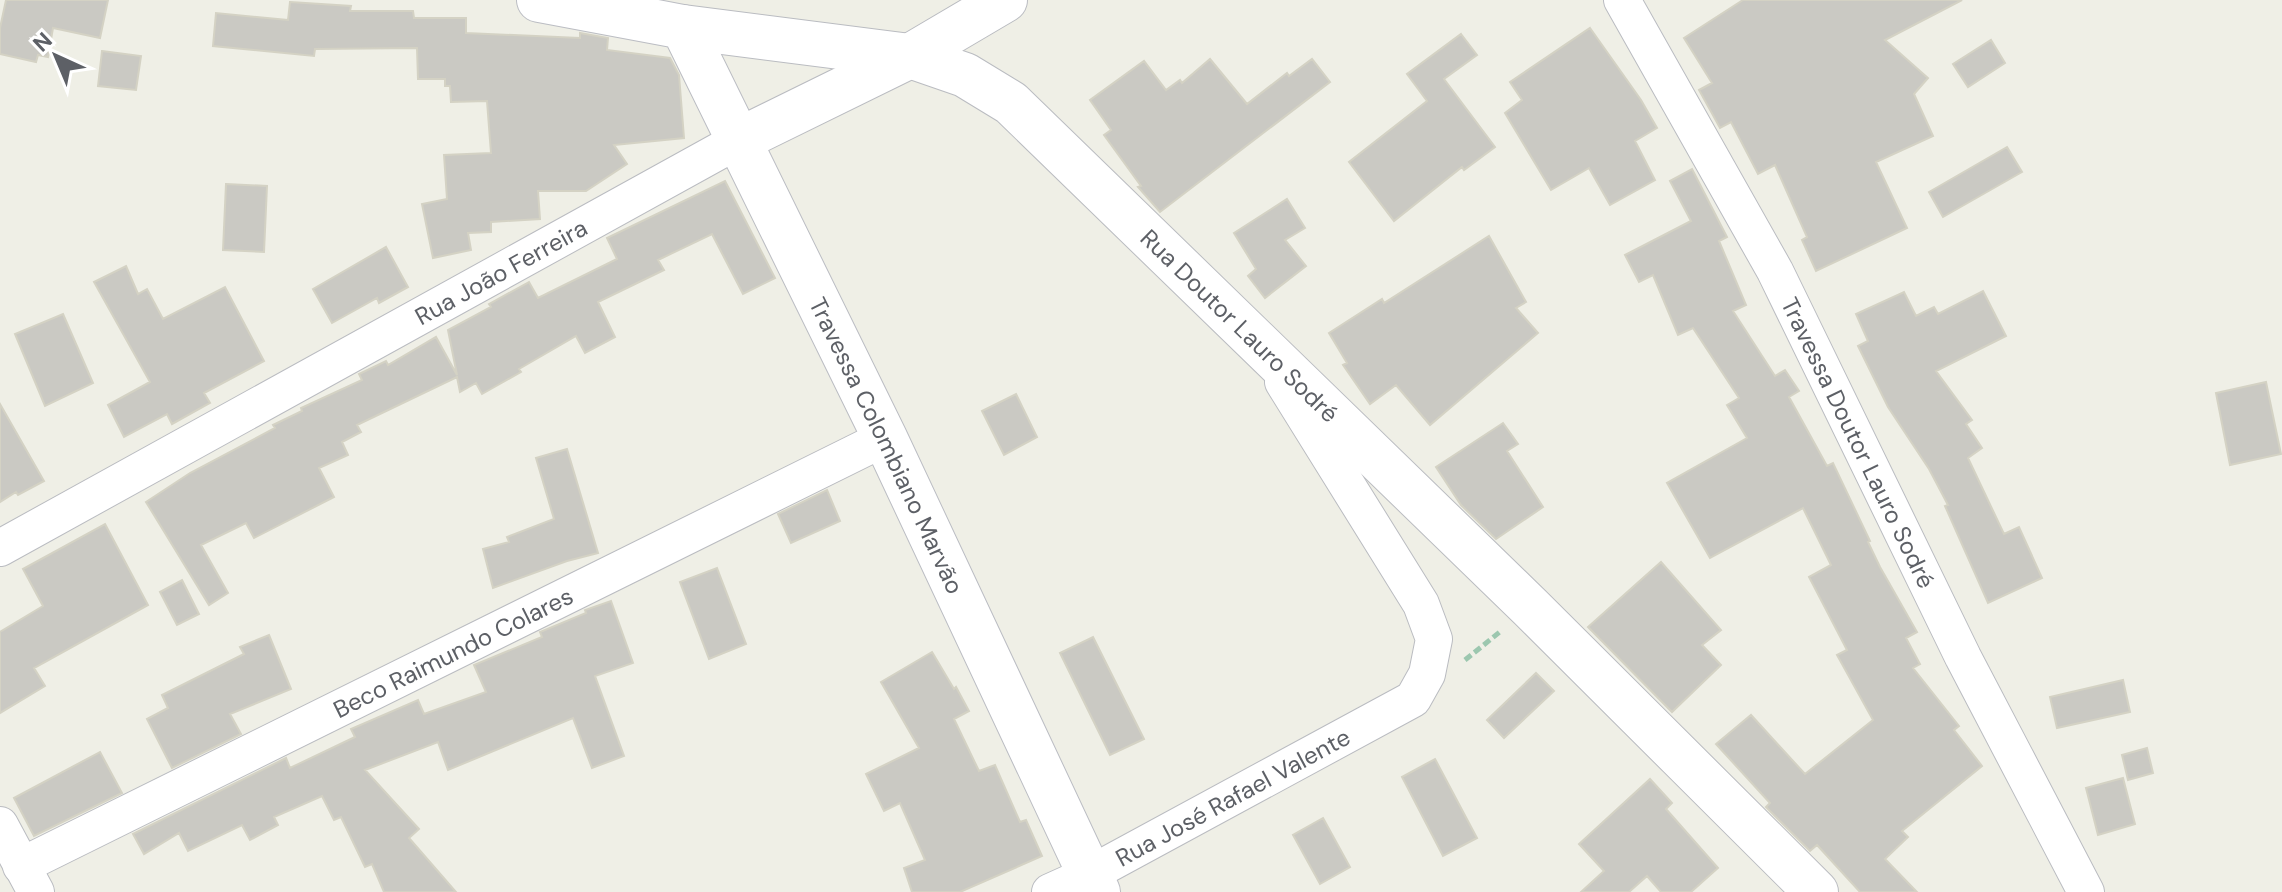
<svg xmlns="http://www.w3.org/2000/svg" width="2282" height="892" font-family="'DM Sans',sans-serif">
<rect width="100%" height="100%" fill="#efefe6"/>
<path fill="#cac9c3" stroke="#d4d2c4" stroke-width="2" d="M 6,0 L 108,0 L 100,38 L 53,28 L 48,57 L 38,55 L 36,62 L 0,54 L 0,28 Z
M 1743,0 L 1962,0 L 1885,40 L 1928,78 L 1914,94 L 1933,136 L 1876,162 L 1907,228 L 1816,271 L 1802,240 L 1807,237 L 1775,165 L 1758,174 L 1731,122 L 1720,128 L 1699,90 L 1712,83 L 1684,38 Z
M 290,2 L 351,6 L 350,11 L 413,11 L 414,18 L 466,18 L 466,33 L 580,38 L 580,33 L 608,38 L 607,50 L 670,58 L 679,75 L 684,138 L 614,145 L 627,164 L 586,191 L 538,191 L 540,219 L 491,222 L 491,232 L 468,233 L 471,250 L 433,258 L 422,204 L 447,199 L 444,155 L 491,153 L 487,101 L 451,102 L 450,86 L 445,86 L 445,79 L 418,79 L 417,48 L 315,49 L 314,56 L 213,46 L 216,13 L 288,20 Z
M 1590,28 L 1641,100 L 1657,128 L 1635,141 L 1655,180 L 1610,205 L 1589,168 L 1551,190 L 1505,113 L 1522,100 L 1510,82 Z
M 1461,34 L 1477,55 L 1444,79 L 1495,147 L 1464,170 L 1462,167 L 1394,221 L 1349,162 L 1427,101 L 1407,74 Z
M 1991,40 L 2005,63 L 1968,87 L 1953,64 Z
M 102,51 L 141,56 L 136,90 L 98,86 Z
M 1210,59 L 1247,104 L 1287,73 L 1289,76 L 1312,59 L 1330,82 L 1160,212 L 1138,187 L 1141,186 L 1104,135 L 1111,130 L 1090,100 L 1144,61 L 1166,90 L 1180,80 L 1182,83 Z
M 2007,147 L 2022,172 L 1943,217 L 1929,192 Z
M 1692,169 L 1727,237 L 1719,241 L 1746,305 L 1733,311 L 1775,376 L 1785,370 L 1799,391 L 1789,397 L 1827,466 L 1833,463 L 1870,541 L 1868,542 L 1880,567 L 1917,632 L 1906,638 L 1920,664 L 1913,668 L 1959,726 L 1954,730 L 1982,766 L 1902,831 L 1908,837 L 1885,859 L 1917,892 L 1860,892 L 1817,845 L 1810,851 L 1766,807 L 1770,803 L 1716,744 L 1751,715 L 1805,774 L 1873,720 L 1837,655 L 1847,650 L 1809,577 L 1831,565 L 1803,508 L 1710,558 L 1667,483 L 1747,438 L 1727,405 L 1739,398 L 1693,328 L 1678,335 L 1653,275 L 1639,282 L 1625,255 L 1691,221 L 1670,181 Z
M 725,181 L 775,278 L 743,294 L 712,234 L 658,260 L 664,270 L 598,302 L 615,337 L 585,353 L 576,336 L 519,369 L 521,372 L 482,394 L 476,383 L 460,392 L 457,377 L 357,425 L 361,432 L 342,442 L 348,455 L 319,468 L 334,497 L 254,538 L 246,523 L 201,545 L 228,593 L 209,605 L 146,502 L 190,473 L 275,428 L 273,425 L 302,411 L 301,408 L 362,380 L 359,374 L 386,361 L 388,365 L 436,337 L 457,375 L 448,330 L 491,307 L 489,304 L 529,282 L 538,298 L 617,259 L 607,238 Z
M 226,184 L 267,186 L 264,252 L 223,250 Z
M 1287,199 L 1305,228 L 1285,240 L 1306,266 L 1265,298 L 1248,276 L 1256,269 L 1234,233 Z
M 1489,236 L 1526,302 L 1516,308 L 1538,333 L 1430,425 L 1396,385 L 1370,404 L 1343,365 L 1347,363 L 1329,333 L 1382,299 L 1384,303 Z
M 386,247 L 408,287 L 379,303 L 377,298 L 332,323 L 313,289 Z
M 126,266 L 138,294 L 147,289 L 163,319 L 225,287 L 264,361 L 204,393 L 210,403 L 172,424 L 167,414 L 124,437 L 108,405 L 150,382 L 94,282 Z
M 1983,291 L 2006,336 L 1936,371 L 1972,420 L 1966,424 L 1982,448 L 1968,458 L 2004,534 L 2019,527 L 2042,578 L 1988,603 L 1945,506 L 1948,505 L 1929,469 L 1888,407 L 1858,346 L 1868,341 L 1856,314 L 1904,292 L 1916,316 L 1934,307 L 1938,314 Z
M 63,314 L 93,383 L 45,406 L 15,334 Z
M 2266,382 L 2281,454 L 2230,465 L 2216,393 Z
M 1016,394 L 1037,437 L 1004,455 L 982,411 Z
M 0,404 L 44,481 L 18,495 L 16,492 L 0,502 Z
M 1503,423 L 1518,444 L 1507,451 L 1543,507 L 1496,539 L 1461,505 L 1436,467 Z
M 567,449 L 598,553 L 567,561 L 493,588 L 483,549 L 509,542 L 507,537 L 554,519 L 536,458 Z
M 827,490 L 840,521 L 791,543 L 778,514 Z
M 105,524 L 148,605 L 34,668 L 45,686 L 0,713 L 0,632 L 43,606 L 23,569 Z
M 1661,562 L 1721,630 L 1702,645 L 1721,665 L 1672,712 L 1588,627 Z
M 717,568 L 746,644 L 709,659 L 680,582 Z
M 182,580 L 199,614 L 177,625 L 160,592 Z
M 611,601 L 633,663 L 595,676 L 624,756 L 592,768 L 573,718 L 448,770 L 438,742 L 365,770 L 419,829 L 409,838 L 456,892 L 384,892 L 372,864 L 365,867 L 341,817 L 334,820 L 322,796 L 274,817 L 278,825 L 250,840 L 242,825 L 188,851 L 179,833 L 144,854 L 133,834 L 286,758 L 290,768 L 355,737 L 351,729 L 418,700 L 424,714 L 486,692 L 474,665 L 542,637 L 540,632 L 586,613 L 585,610 Z
M 269,635 L 291,689 L 230,714 L 241,734 L 172,768 L 147,719 L 168,708 L 162,695 L 244,654 L 240,647 Z
M 1093,637 L 1144,739 L 1110,755 L 1060,653 Z
M 932,652 L 954,689 L 956,687 L 969,711 L 954,719 L 979,771 L 995,765 L 1020,822 L 1026,820 L 1042,856 L 960,892 L 912,892 L 904,868 L 925,860 L 900,803 L 884,811 L 866,774 L 919,748 L 881,682 Z
M 1536,673 L 1554,691 L 1504,738 L 1487,720 Z
M 2123,680 L 2130,712 L 2057,728 L 2050,697 Z
M 2147,748 L 2153,773 L 2128,780 L 2122,755 Z
M 100,752 L 122,793 L 34,836 L 14,798 Z
M 1435,759 L 1477,838 L 1443,856 L 1402,777 Z
M 2123,778 L 2135,824 L 2098,835 L 2086,788 Z
M 1650,779 L 1672,803 L 1666,809 L 1718,868 L 1691,892 L 1661,892 L 1647,876 L 1629,892 L 1581,892 L 1604,871 L 1579,844 Z
M 1323,818 L 1350,867 L 1320,884 L 1293,835 Z"/>
<g fill="none" stroke-linecap="round" stroke-linejoin="round">
<defs>
<g id="minor">
<path id="s1" d="M 1622,0 L 1775,271 L 1963,657 L 2086,892"/>
<path id="s2" d="M 0,548 L 739,140"/>
<path d="M 0,825 L 36,892"/>
<path id="s3" d="M 21,866 L 885,438"/>
<path id="s4" d="M 1050,892 L 1090,874 L 1413,699 L 1427,674 L 1434,639 L 1421,604 L 1283,382"/>
</g>
<g id="tertiary">
<path id="s5" d="M 683,27 L 910,56 L 965,75 L 1011,103 L 1530,607 L 1816,892"/>
<path d="M 739,140 L 910,56 L 1005,0"/>
</g>
<g id="secondary">
<path id="s6" d="M 539,0 L 683,27 L 885,438 L 1098,892"/>
</g>
</defs>
<use href="#minor" stroke="#babcc1" stroke-width="38"/>
<use href="#tertiary" stroke="#babcc1" stroke-width="46"/>
<use href="#secondary" stroke="#bbbdc3" stroke-width="46"/>
<path stroke="#9cc7af" stroke-width="5" stroke-dasharray="8 4" stroke-linecap="butt" d="M 1465,660 L 1501,631"/>
<use href="#minor" stroke="#fff" stroke-width="36"/>
<use href="#tertiary" stroke="#fff" stroke-width="44"/>
<use href="#secondary" stroke="#fff" stroke-width="44"/>
</g>
<g text-anchor="middle" dominant-baseline="central" stroke-width="8" stroke-linejoin="round" paint-order="stroke">
<g font-size="24" fill="#5d6066" stroke="#fff">
<text stroke="none"><textPath href="#s2" startOffset="572">Rua João Ferreira</textPath></text>
<text stroke="none"><textPath href="#s5" startOffset="660">Rua Doutor Lauro Sodré</textPath></text>
<text stroke="none"><textPath href="#s1" startOffset="502">Travessa Doutor Lauro Sodré</textPath></text>
<text stroke="none"><textPath href="#s6" startOffset="612">Travessa Colombiano Marvão</textPath></text>
<text stroke="none"><textPath href="#s3" startOffset="482">Beco Raimundo Colares</textPath></text>
<text stroke="none"><textPath href="#s4" startOffset="206">Rua José Rafael Valente</textPath></text>
</g>
</g>
<g transform="translate(56 56) rotate(316)" stroke="#ffffff" stroke-width="6" paint-order="stroke">
<path d="M0-6L14 30L0 20L-14 30Z" fill="#5d6066"/>
<text y="-12" font-size="22" font-weight="bold" text-anchor="middle" fill="#5d6066">N</text>
</g>
</svg>
